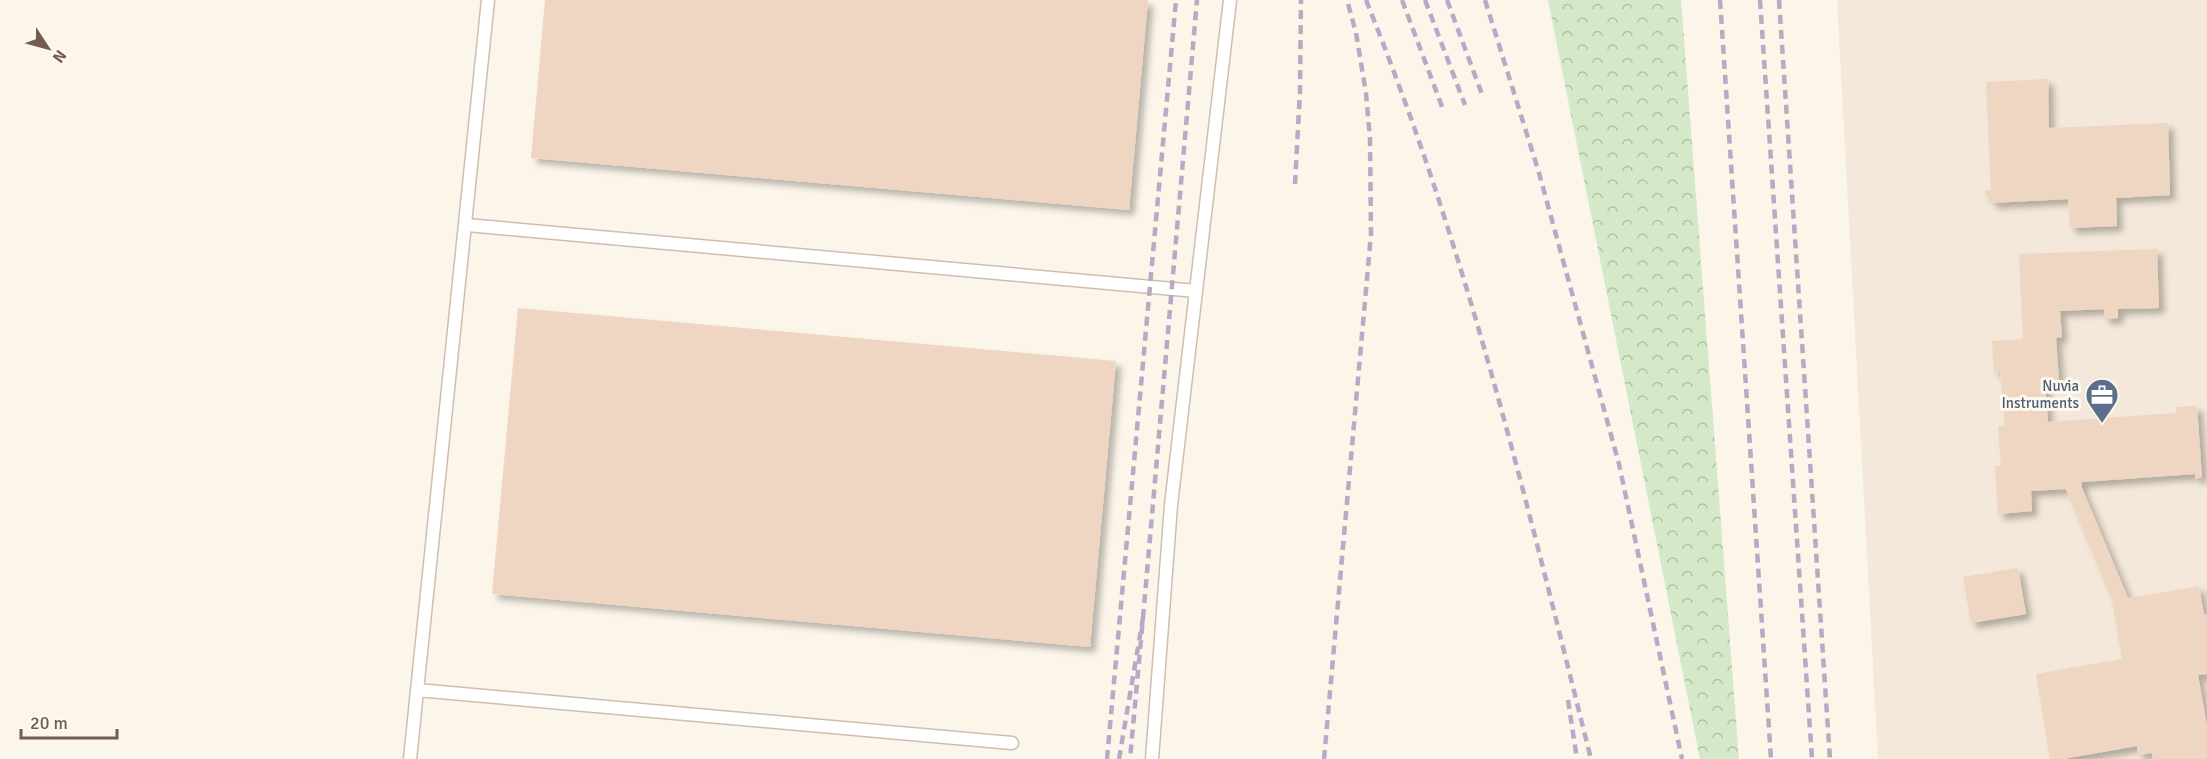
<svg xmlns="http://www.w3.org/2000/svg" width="2207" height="759" font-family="Signika,sans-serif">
<defs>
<pattern id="forest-crowns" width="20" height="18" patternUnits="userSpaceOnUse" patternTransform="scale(1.5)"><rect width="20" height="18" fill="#d5e9c9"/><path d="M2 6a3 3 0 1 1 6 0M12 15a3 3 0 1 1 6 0" fill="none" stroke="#b1c0a5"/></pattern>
<filter id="shadow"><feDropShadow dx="5.5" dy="5.5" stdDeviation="3" flood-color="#0004"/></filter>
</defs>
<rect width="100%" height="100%" fill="#fcf5ea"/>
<path fill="#f3e8d9" d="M 1837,0 L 2207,0 L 2207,759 L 1878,759 Z"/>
<path fill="url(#forest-crowns)" d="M 1548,0 L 1681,0 L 1739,759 L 1700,759 Z"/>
<path fill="#efd6c3" filter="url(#shadow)" d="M 545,0 L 1148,0 L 1129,210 L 531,158 Z
M 2048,79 L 2049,128 L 2168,123 L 2170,195 L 2116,198 L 2117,226 L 2070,228 L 2068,199 L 1991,203 L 1991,196 L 1985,196 L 1985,190 L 1991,190 L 1986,82 Z
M 2157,249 L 2159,308 L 2118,309 L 2118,318 L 2104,319 L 2104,309 L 2060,311 L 2062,337 L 2056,338 L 2059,381 L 2045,383 L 2048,422 L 2176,413 L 2176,407 L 2197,406 L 2202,477 L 2195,479 L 2195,474 L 2082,482 L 2082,488 L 2128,598 L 2199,586 L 2204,615 L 2207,614 L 2207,674 L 2198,675 L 2207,726 L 2207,759 L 2153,759 L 2152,753 L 2138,755 L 2137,746 L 2063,759 L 2050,759 L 2036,674 L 2122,659 L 2112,600 L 2066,489 L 2031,491 L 2032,511 L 1998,514 L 1995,466 L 2001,466 L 1998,426 L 2005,426 L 2000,371 L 1994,372 L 1992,341 L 2023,339 L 2019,254 Z
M 518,308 L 1116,361 L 1090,647 L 492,594 Z
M 2018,568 L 2026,614 L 1971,623 L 1963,577 Z"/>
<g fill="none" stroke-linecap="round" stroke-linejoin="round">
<defs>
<path id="service" d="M 467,225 L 1196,291
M 417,690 L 1012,743
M 410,759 L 488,0
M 1152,759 L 1171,505 L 1230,0"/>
</defs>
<use href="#service" stroke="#cdbeb0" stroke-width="15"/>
<use href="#service" stroke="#fff" stroke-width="12"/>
<path stroke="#b9a8c6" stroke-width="4.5" stroke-dasharray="9 6" stroke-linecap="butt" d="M 1366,0 C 1394,70 1420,141 1443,213 C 1501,392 1545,576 1591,759
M 1402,0 L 1444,112
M 1425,0 L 1465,105
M 1447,0 L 1483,97
M 1485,0 L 1539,173 L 1619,464 L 1682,759
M 1720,0 L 1771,759
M 1760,0 L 1812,759
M 1779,0 L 1830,759
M 1295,184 L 1300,91 L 1301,0
M 1143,618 L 1197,0
M 1568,700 L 1577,759
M 1107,759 L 1176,0
M 1119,759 L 1143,618 L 1130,759
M 1324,759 L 1371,234 L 1370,139 L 1366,93 L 1356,33 L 1347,0"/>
</g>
<defs>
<symbol id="office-pin" viewBox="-11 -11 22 30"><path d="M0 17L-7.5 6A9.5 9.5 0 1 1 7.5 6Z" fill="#5c6f8a" stroke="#fef9f0"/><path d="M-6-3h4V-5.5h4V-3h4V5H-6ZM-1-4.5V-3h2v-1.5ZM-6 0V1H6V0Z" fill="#fff"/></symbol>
</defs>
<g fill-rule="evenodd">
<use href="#office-pin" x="2083" y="376" width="38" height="52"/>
</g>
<g text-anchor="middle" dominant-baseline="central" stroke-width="6" stroke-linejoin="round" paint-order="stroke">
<g font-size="15" fill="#4e5e75" stroke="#fef9f0" text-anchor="end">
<text x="2079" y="386">Nuvia<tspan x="2079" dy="17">Instruments</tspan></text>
</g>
</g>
<g transform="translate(48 48) rotate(126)" stroke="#fef9f0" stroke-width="4.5" paint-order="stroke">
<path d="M0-4.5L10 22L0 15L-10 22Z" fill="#755d4e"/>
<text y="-9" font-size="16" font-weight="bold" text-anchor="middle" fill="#755d4e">N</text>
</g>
<path d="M21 729v9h96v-9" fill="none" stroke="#755d4e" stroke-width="3"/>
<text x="30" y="729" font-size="18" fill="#755d4e" stroke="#fef9f0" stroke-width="4.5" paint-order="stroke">20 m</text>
</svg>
